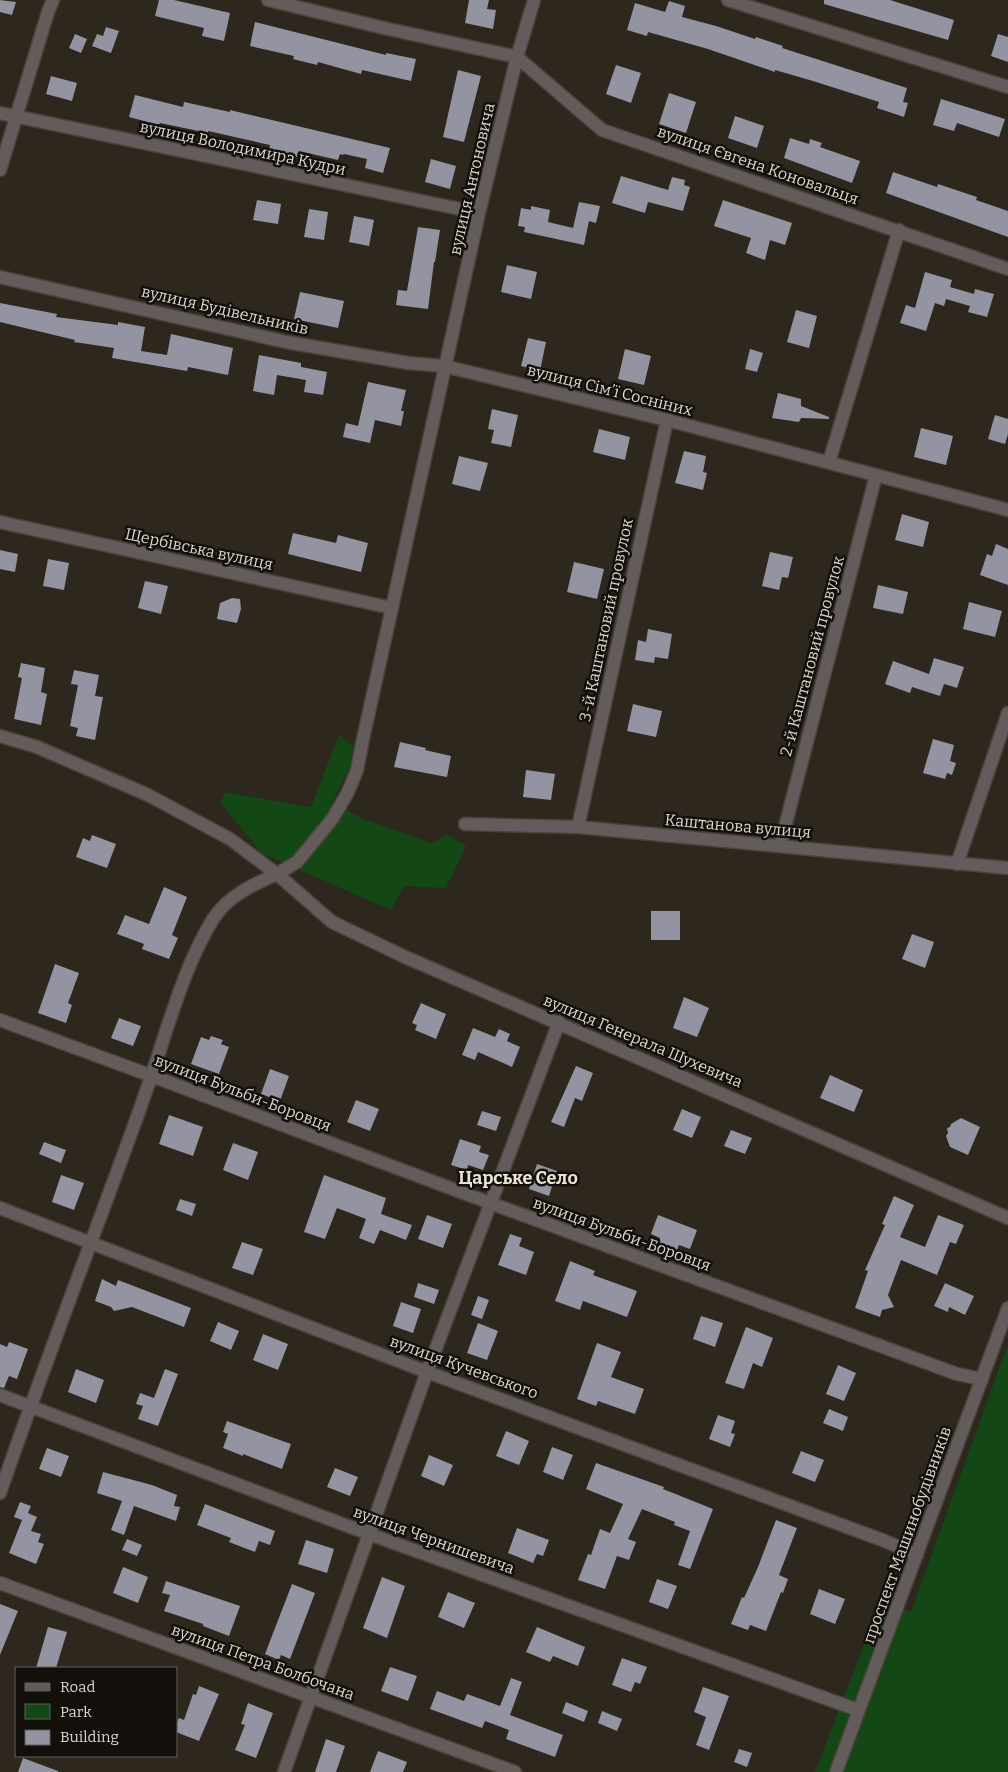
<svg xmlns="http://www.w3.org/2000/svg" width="1008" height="1772" font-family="Bitter,serif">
<rect width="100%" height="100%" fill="#2d271d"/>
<path fill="#144716" d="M 339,735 L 353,746 L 352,763 L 332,802 L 363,819 L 432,843 L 447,834 L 466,846 L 446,888 L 404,886 L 391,910 L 261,853 L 221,803 L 224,792 L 311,807 Z
M 1008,1344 L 1008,1772 L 815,1772 L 881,1601 L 911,1612 Z"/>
<path fill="#9493a1" d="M 0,0 L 16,2 L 12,15 L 0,12 Z
M 159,0 L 174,0 L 230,13 L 224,41 L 202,36 L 204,28 L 155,16 Z
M 469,0 L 489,0 L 487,9 L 496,10 L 493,29 L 465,23 Z
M 824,0 L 890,0 L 954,20 L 948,40 L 824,4 Z
M 669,1 L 685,6 L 682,17 L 716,26 L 755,39 L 756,37 L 783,46 L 782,48 L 907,88 L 903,102 L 908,103 L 904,117 L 877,108 L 879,102 L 813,81 L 775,70 L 775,72 L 708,49 L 648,32 L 647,36 L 627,30 L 635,3 L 665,12 Z
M 255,22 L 386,55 L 386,53 L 416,59 L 411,81 L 362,70 L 361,74 L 318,62 L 317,65 L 293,59 L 294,56 L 250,46 Z
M 106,27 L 119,31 L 111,53 L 92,46 L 97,34 L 103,36 Z
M 75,34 L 87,39 L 81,53 L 69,48 Z
M 998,34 L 1008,37 L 1008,62 L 991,56 Z
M 616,65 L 641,73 L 631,103 L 606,94 Z
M 458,70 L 481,76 L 464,142 L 443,137 Z
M 51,76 L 77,83 L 72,101 L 46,94 Z
M 669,93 L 696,102 L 686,133 L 659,124 Z
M 135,95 L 183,107 L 184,102 L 230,112 L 230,110 L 390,148 L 383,173 L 365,168 L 367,159 L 344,154 L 343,155 L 340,154 L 338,160 L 299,151 L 297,157 L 269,151 L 270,145 L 208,131 L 208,133 L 160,123 L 159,125 L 129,117 Z
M 941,99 L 1005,119 L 999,137 L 957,123 L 954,131 L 933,125 Z
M 735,116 L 764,126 L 757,148 L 728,138 Z
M 790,138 L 809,144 L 810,139 L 822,143 L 820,147 L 860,161 L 852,183 L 784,158 Z
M 431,159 L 456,166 L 450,189 L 425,182 Z
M 893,172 L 937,187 L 938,184 L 977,197 L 976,200 L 1008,211 L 1008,237 L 886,193 Z
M 621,176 L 668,190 L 672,177 L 685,180 L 684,185 L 690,187 L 683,211 L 648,202 L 645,213 L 612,203 Z
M 257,200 L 281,204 L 278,224 L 253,220 Z
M 723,200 L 792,223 L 785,245 L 770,240 L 765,260 L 746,253 L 751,238 L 714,226 Z
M 579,202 L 600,206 L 596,223 L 589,221 L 584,245 L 524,232 L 525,227 L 518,226 L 521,208 L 531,210 L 531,206 L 550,210 L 548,222 L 573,228 Z
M 309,209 L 328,212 L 324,240 L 304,237 Z
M 354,216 L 374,220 L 369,246 L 349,242 Z
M 418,227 L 440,230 L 435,262 L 434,262 L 428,309 L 396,305 L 398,290 L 407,291 Z
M 507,265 L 537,272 L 531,299 L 501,292 Z
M 925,272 L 952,280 L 950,287 L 974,294 L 975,289 L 994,294 L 987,317 L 968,312 L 970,306 L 946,299 L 944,306 L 935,303 L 926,331 L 900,323 L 906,305 L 915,308 Z
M 300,292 L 344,301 L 338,328 L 294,319 Z
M 0,303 L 57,314 L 56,317 L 118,325 L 118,322 L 145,327 L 141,351 L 167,355 L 171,334 L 233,348 L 228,375 L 188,367 L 187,371 L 112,358 L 114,348 L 74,342 L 75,340 L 0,322 Z
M 796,310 L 817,316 L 809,348 L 787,342 Z
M 528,338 L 546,342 L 540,371 L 521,366 Z
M 625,349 L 651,356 L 644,385 L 618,379 Z
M 750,349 L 763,353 L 757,372 L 745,369 Z
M 259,355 L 301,363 L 301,367 L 327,372 L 323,395 L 304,392 L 306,380 L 277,375 L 274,395 L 253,391 Z
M 368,382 L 406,390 L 401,411 L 404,411 L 401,426 L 375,420 L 370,443 L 343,437 L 346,423 L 358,426 Z
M 778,393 L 801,399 L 801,406 L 829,417 L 829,419 L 801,418 L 799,422 L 772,418 Z
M 492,409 L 518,415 L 511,447 L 491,443 L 494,430 L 488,429 Z
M 995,415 L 1008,419 L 1008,434 L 1005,444 L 988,439 Z
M 921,428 L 953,436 L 946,465 L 914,457 Z
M 599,429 L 630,437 L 625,460 L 593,452 Z
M 684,451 L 706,456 L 703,472 L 707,473 L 703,490 L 675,483 Z
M 459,456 L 488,463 L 480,491 L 452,484 Z
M 902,514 L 929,522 L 923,547 L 895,540 Z
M 293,533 L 336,543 L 338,535 L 368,543 L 361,572 L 288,554 Z
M 996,544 L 1008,549 L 1008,585 L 980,575 L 987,554 L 992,556 Z
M 0,550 L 18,554 L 15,572 L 0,569 Z
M 770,552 L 793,557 L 788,578 L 782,577 L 779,590 L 762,586 Z
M 48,559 L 69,563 L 64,590 L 43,586 Z
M 574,562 L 604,569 L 597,599 L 567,592 Z
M 145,581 L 168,586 L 161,614 L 138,608 Z
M 878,585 L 908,592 L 903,614 L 873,608 Z
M 232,598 L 240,599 L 241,609 L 237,623 L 217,619 L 220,603 Z
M 969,602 L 1002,611 L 995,637 L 963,629 Z
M 648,629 L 672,634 L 668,659 L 655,657 L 654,663 L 635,660 L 638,640 L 646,642 Z
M 934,658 L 964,667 L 957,688 L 944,684 L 940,696 L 912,687 L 910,693 L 885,684 L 893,661 L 929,674 Z
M 21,663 L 45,668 L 41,692 L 47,694 L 41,725 L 14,719 L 22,678 L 18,677 Z
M 74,670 L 99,675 L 95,696 L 103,697 L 95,740 L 76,736 L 78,728 L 70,726 L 78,685 L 71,684 Z
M 633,704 L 662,711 L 656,737 L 627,731 Z
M 933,739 L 954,745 L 950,761 L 956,763 L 952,775 L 947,773 L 945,779 L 923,773 Z
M 400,742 L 426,748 L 425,750 L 451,756 L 447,777 L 394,767 Z
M 526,770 L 555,774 L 551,800 L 523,797 Z
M 92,835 L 116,844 L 107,868 L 76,857 L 83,838 L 90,841 Z
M 164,887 L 187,897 L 172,935 L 178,938 L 169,959 L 142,949 L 144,944 L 117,934 L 125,915 L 149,924 Z
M 651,911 L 680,911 L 680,940 L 651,940 Z
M 912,934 L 934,942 L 925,968 L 902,959 Z
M 55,964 L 79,973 L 68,1003 L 72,1005 L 66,1023 L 38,1013 Z
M 684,997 L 709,1008 L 697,1037 L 673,1028 Z
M 421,1003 L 446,1014 L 436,1039 L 415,1030 L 417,1025 L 412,1023 Z
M 119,1018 L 141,1026 L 133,1046 L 111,1038 Z
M 473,1028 L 495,1037 L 499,1029 L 510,1034 L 507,1041 L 520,1047 L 512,1067 L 478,1052 L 475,1060 L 462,1055 Z
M 211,1036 L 223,1040 L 221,1044 L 229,1047 L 219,1074 L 191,1064 L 201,1037 L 209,1040 Z
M 576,1066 L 593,1073 L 582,1101 L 575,1098 L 564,1127 L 551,1122 Z
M 270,1069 L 289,1076 L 280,1101 L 261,1094 Z
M 830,1075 L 863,1090 L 854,1112 L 820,1098 Z
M 356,1100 L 379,1109 L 370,1131 L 347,1122 Z
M 682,1109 L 701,1117 L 692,1138 L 673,1130 Z
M 482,1111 L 501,1117 L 496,1131 L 477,1125 Z
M 169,1115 L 203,1127 L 193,1156 L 159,1144 Z
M 961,1118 L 980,1127 L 968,1155 L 950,1147 L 946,1136 L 948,1133 L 947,1128 L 950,1127 L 951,1124 Z
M 731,1130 L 752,1138 L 745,1154 L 724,1146 Z
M 460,1139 L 481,1146 L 479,1152 L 489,1155 L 483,1170 L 468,1165 L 467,1170 L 451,1165 Z
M 44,1142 L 66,1150 L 61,1163 L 39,1154 Z
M 233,1143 L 258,1152 L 248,1180 L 223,1170 Z
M 537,1164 L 557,1171 L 549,1196 L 529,1189 Z
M 61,1175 L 84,1183 L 74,1210 L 52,1202 Z
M 324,1175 L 386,1198 L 381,1214 L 412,1225 L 406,1240 L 380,1230 L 374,1244 L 359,1238 L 366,1219 L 337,1208 L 325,1239 L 304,1232 Z
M 894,1196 L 914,1205 L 900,1237 L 925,1247 L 938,1215 L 964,1225 L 956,1244 L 950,1242 L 937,1275 L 901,1260 L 888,1295 L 894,1307 L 882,1310 L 880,1317 L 855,1308 L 868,1271 L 865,1270 L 885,1225 L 882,1224 Z
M 180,1199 L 196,1204 L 192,1216 L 176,1210 Z
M 427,1215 L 452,1224 L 443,1248 L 418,1239 Z
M 658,1215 L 697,1230 L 690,1249 L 679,1245 L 677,1250 L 659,1243 L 660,1238 L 651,1234 Z
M 510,1234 L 522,1238 L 519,1246 L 534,1252 L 526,1275 L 498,1265 Z
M 242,1242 L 263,1249 L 253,1275 L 232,1268 Z
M 570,1261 L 595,1271 L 593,1275 L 637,1291 L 627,1317 L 583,1301 L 580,1310 L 555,1301 Z
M 102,1279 L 116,1286 L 118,1280 L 191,1308 L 184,1327 L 132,1307 L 114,1311 L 111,1307 L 95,1301 Z
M 418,1283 L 439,1290 L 434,1304 L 414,1297 Z
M 945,1283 L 974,1296 L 965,1315 L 949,1307 L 948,1312 L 934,1306 Z
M 478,1296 L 489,1300 L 482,1319 L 471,1315 Z
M 401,1302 L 421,1309 L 413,1333 L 393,1326 Z
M 701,1316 L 723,1323 L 715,1347 L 693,1339 Z
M 218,1322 L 239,1331 L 231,1350 L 210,1341 Z
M 478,1323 L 498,1331 L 487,1360 L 467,1353 Z
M 746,1327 L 773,1338 L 762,1367 L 753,1363 L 744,1389 L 725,1383 Z
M 263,1334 L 288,1344 L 278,1370 L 253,1360 Z
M 9,1342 L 28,1349 L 17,1379 L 9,1376 L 4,1388 L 0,1387 L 0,1344 L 7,1347 Z
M 597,1343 L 621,1352 L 611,1377 L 644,1389 L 635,1414 L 598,1401 L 596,1406 L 577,1399 Z
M 838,1365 L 856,1373 L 844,1401 L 826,1394 Z
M 76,1369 L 104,1380 L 96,1403 L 68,1392 Z
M 165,1369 L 178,1374 L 158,1426 L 138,1419 L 143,1406 L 136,1404 L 140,1393 L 154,1398 Z
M 829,1409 L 848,1417 L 843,1431 L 823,1423 Z
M 718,1415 L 735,1421 L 731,1433 L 735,1434 L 730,1447 L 709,1439 Z
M 227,1421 L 291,1444 L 282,1469 L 243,1454 L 243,1456 L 223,1448 L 228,1434 L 223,1432 Z
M 506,1431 L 529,1441 L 519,1465 L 496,1456 Z
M 552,1447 L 573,1455 L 563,1480 L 543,1472 Z
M 47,1448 L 69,1456 L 61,1477 L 39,1469 Z
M 801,1451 L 824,1460 L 815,1482 L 792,1473 Z
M 429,1455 L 453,1465 L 444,1486 L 421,1476 Z
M 596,1463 L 664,1487 L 663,1489 L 713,1509 L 690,1569 L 678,1565 L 690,1531 L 674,1525 L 675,1522 L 642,1509 L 628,1539 L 636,1542 L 629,1560 L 617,1556 L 605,1589 L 578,1580 L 588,1554 L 591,1555 L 600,1529 L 610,1533 L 623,1504 L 586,1489 Z
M 335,1468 L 358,1477 L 350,1496 L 327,1487 Z
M 103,1472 L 152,1485 L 177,1495 L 174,1506 L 180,1507 L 176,1521 L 134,1506 L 124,1535 L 111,1530 L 122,1501 L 97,1493 Z
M 20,1502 L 31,1506 L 28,1513 L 37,1517 L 31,1531 L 41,1534 L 38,1542 L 44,1544 L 36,1564 L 9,1553 L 22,1520 L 14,1517 Z
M 205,1504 L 275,1531 L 270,1545 L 259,1541 L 255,1552 L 229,1542 L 231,1538 L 197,1525 Z
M 776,1520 L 797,1528 L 779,1575 L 788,1579 L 783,1593 L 781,1592 L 766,1631 L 750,1625 L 748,1630 L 731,1624 L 742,1597 L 744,1598 L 758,1567 Z
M 517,1528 L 549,1540 L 543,1556 L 537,1554 L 533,1563 L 508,1553 Z
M 127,1539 L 142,1545 L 137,1556 L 122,1550 Z
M 306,1540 L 334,1549 L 327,1573 L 298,1564 Z
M 123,1567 L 148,1577 L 138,1603 L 113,1593 Z
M 382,1577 L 405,1586 L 387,1638 L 363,1628 Z
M 657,1579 L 677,1586 L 668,1609 L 649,1602 Z
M 166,1581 L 240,1606 L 229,1636 L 203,1626 L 203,1624 L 164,1611 L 170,1595 L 162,1593 Z
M 292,1584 L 315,1593 L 290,1659 L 281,1655 L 279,1660 L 265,1654 Z
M 819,1589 L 845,1599 L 835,1624 L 810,1614 Z
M 448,1592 L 475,1603 L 464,1628 L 438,1617 Z
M 0,1604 L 18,1611 L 0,1655 Z
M 48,1627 L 67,1632 L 56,1668 L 36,1668 Z
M 537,1627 L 585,1647 L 578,1666 L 553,1656 L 550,1662 L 526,1652 Z
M 622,1658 L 647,1667 L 640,1684 L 635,1682 L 631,1692 L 612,1685 Z
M 390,1667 L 417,1676 L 408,1701 L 381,1691 Z
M 511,1678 L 522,1682 L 510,1715 L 563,1735 L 555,1757 L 506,1739 L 509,1730 L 485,1721 L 482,1728 L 430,1709 L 437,1691 L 464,1701 L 467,1694 L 500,1706 Z
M 199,1686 L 219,1694 L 199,1741 L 176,1732 L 176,1725 L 179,1718 L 184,1720 L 193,1694 L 196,1695 Z
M 703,1687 L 729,1696 L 709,1750 L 696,1745 L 706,1717 L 694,1712 Z
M 566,1702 L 588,1711 L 584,1722 L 562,1713 Z
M 248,1703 L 273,1713 L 256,1758 L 235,1750 L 245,1725 L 241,1724 Z
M 602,1711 L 622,1719 L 617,1731 L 598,1723 Z
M 326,1739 L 345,1746 L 336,1772 L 315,1772 Z
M 739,1749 L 752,1753 L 747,1767 L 734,1762 Z
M 378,1751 L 407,1762 L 403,1772 L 370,1772 Z
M 23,1758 L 58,1771 L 58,1772 L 18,1772 Z"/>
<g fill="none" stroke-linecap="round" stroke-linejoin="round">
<defs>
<path id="minor" d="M 268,0 L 388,29 L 517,57 L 602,130 L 1008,269
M 728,0 L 1008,87
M 0,113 L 479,213
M 0,170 L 48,12 L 53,0
M 0,277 L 286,342 L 408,363 L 444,366 L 667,420 L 1008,510
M 829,462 L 899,230
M 0,522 L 392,608
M 0,736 L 37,747 L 148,795 L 230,839 L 277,874 L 297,862 L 333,818 L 348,792 L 357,770 L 363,739 L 479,213 L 517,57 L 534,0
M 465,824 L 578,827 L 1008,868
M 578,827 L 667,420
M 780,846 L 876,475
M 957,864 L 1008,713
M 0,1020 L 152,1076 L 490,1203 L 957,1374 L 982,1379
M 0,1208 L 427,1372 L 885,1541 L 917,1555
M 0,1395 L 369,1534 L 858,1710
M 0,1493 C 43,1368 91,1244 136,1120 C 146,1092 156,1063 165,1034 C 178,995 191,955 213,919 C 228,896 252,885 277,874 L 332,922 L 405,957 L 1008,1218
M 0,1583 L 515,1772
M 284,1772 L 427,1372 L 559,1022
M 836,1772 L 1008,1308"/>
</defs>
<use href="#minor" stroke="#494339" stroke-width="15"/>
<use href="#minor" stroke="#635c5b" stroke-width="12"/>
</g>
<g text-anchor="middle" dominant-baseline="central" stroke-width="5" stroke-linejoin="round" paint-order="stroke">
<g font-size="16" fill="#d9d5cf" stroke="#13100c">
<text transform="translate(243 148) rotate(12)">вулиця Володимира Кудри</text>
<text transform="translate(758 165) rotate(19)">вулиця Євгена Коновальця</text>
<text transform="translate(472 179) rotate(-77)">вулиця Антоновича</text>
<text transform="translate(225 310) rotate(13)">вулиця Будівельників</text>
<text transform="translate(610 390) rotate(14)">вулиця Сім’ї Сосніних</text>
<text transform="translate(199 549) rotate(12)">Щербівська вулиця</text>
<text transform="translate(606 620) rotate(-78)">3-й Каштановий провулок</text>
<text transform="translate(812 656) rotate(-75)">2-й Каштановий провулок</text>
<text transform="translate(738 826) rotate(5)">Каштанова вулиця</text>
<text transform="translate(643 1041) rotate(23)">вулиця Генерала Шухевича</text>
<text transform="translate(243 1093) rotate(21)">вулиця Бульби-Боровця</text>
<text transform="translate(622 1234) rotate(20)">вулиця Бульби-Боровця</text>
<text transform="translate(464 1367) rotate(20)">вулиця Кучевського</text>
<text transform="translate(907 1535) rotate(-70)">проспект Машинобудівників</text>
<text transform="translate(434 1540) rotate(20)">вулиця Чернишевича</text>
<text transform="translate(263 1662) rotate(20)">вулиця Петра Болбочана</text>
</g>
<g font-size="18" font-weight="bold" fill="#ebe3d5" stroke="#13100c">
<text x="518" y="1178">Царське Село</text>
</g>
</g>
<rect x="15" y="1667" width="162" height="90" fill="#13100c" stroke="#625f5a"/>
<rect x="25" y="1683" width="25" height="8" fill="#635c5b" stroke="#625f5a"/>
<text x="60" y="1692" font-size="15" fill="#d9d5cf">Road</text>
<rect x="25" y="1704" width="25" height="15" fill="#144716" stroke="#625f5a"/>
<text x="60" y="1717" font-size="15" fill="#d9d5cf">Park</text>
<rect x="25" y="1730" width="25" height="15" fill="#9493a1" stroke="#625f5a"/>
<text x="60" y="1742" font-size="15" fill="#d9d5cf">Building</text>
</svg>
